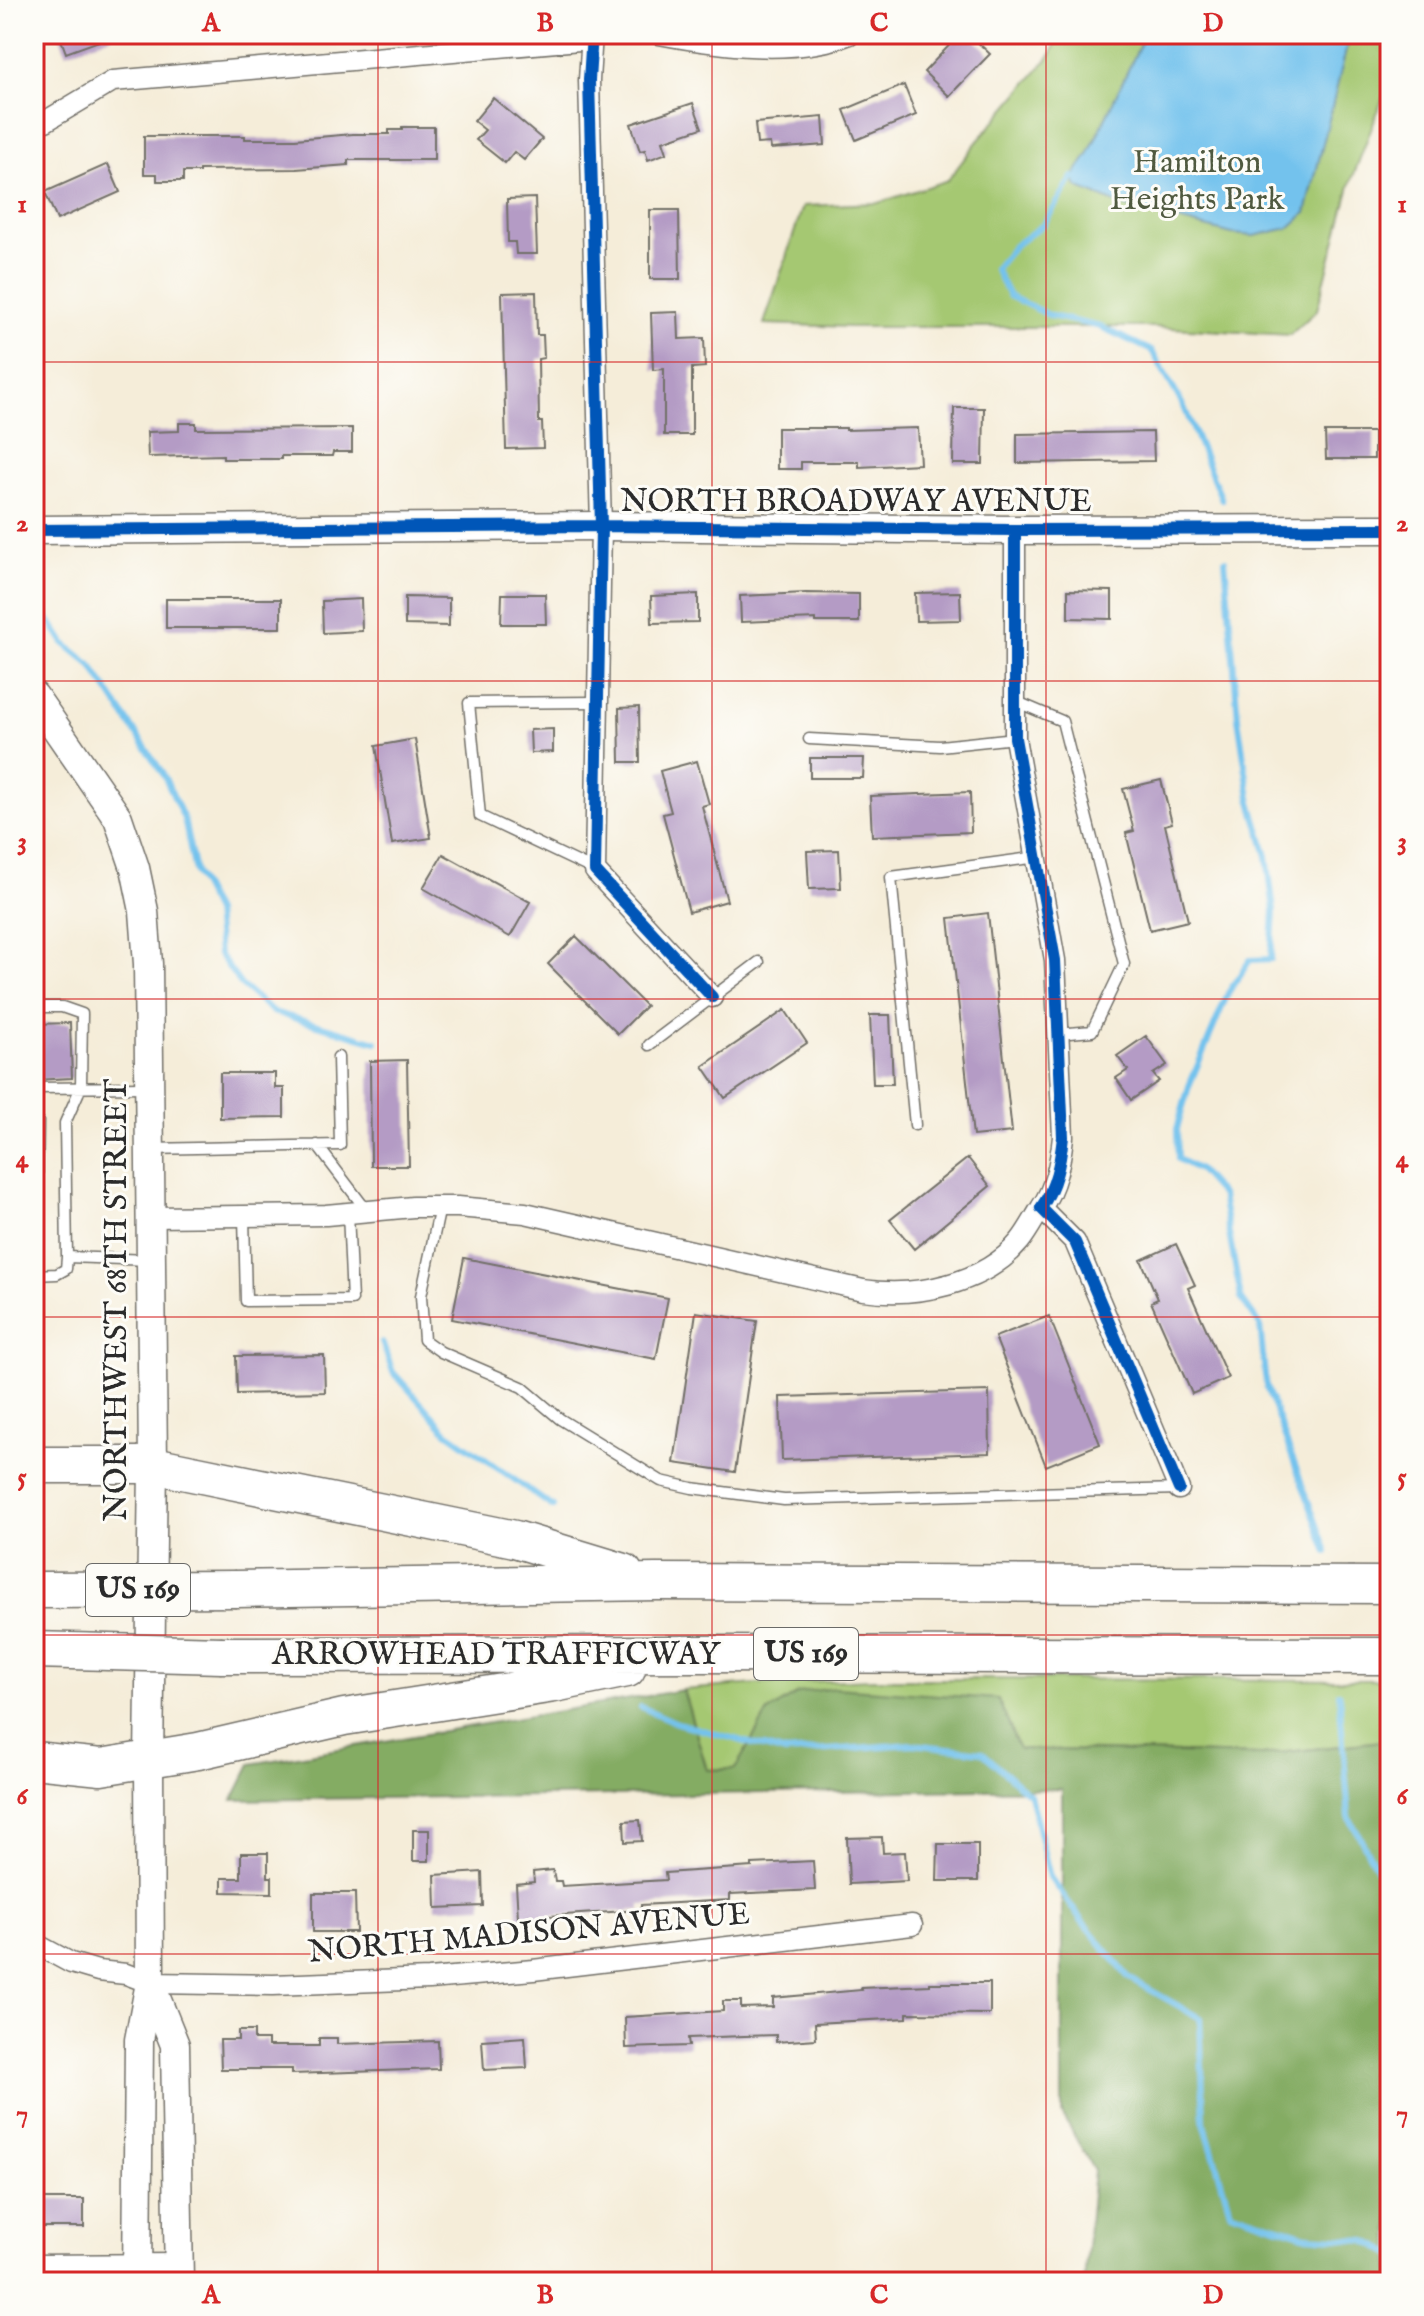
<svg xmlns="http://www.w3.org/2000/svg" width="1424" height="2316" font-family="'IM FELL English',serif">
<rect width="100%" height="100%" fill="#fdfcf7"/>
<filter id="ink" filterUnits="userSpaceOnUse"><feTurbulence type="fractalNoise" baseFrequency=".0125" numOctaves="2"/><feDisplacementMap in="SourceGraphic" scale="16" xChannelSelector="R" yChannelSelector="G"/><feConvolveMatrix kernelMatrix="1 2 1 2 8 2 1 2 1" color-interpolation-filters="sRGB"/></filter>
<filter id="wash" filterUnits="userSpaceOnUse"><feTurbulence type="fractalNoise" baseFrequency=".006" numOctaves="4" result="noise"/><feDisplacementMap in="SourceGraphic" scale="32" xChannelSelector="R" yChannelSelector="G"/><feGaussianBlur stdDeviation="1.8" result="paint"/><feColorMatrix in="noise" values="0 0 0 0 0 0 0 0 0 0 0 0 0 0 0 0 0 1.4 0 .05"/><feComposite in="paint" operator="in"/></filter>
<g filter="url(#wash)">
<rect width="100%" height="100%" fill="#f5edd9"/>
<path fill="#a5c872" stroke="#687a4e" stroke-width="2" d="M 1060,34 L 1390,34 L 1390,79 L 1351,182 L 1317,310 L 1290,335 L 1155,327 L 850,327 L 764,324 L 803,206 L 878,203 L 948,180 L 977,142 L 1051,55 Z
M 874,1679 L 1390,1680 L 1390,1740 L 1261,1755 L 1018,1749 L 768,1712 L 736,1769 L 707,1770 L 683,1690 L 769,1683 Z"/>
<path fill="#84ac64" stroke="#586c48" stroke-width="2" d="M 835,1688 L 998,1699 L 1019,1749 L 1261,1755 L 1390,1740 L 1390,2282 L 1084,2282 L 1094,2170 L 1062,2114 L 1062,1789 L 233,1800 L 251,1764 L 683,1690 L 707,1770 L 735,1769 L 768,1712 L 798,1693 Z"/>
<path fill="#73c2ed" stroke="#4f768c" stroke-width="2" d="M 1145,34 L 1350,34 L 1306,213 L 1289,228 L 1254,236 L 1232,234 L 1120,205 L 1077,187 L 1073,177 L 1088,155 Z"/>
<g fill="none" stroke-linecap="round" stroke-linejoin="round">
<path stroke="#73c2ed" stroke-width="6" d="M 1073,177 L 1044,224 L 1014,246 L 995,269 L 1009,296 L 1051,316 L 1101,327 L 1152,351 L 1184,407 L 1222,500
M 1225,560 L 1238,718 L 1250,798 L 1267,856 L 1274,911 L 1271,959 L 1250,960 L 1228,993 L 1189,1086 L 1177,1129 L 1178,1159 L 1199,1170 L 1222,1196 L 1241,1298 L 1260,1325 L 1266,1386 L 1327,1552
M 34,603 L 40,606 L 64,643 L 91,665 L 163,774 L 184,819 L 195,872 L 215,912 L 219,954 L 241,985 L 273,1012 L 376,1042
M 382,1342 L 393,1372 L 447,1432 L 553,1507
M 1339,1693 L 1349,1817 L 1384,1882 L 1390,1884
M 641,1707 L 677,1723 L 786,1753 L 912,1744 L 982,1752 L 1030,1795 L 1050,1877 L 1082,1921 L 1129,1978 L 1200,2018 L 1204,2122 L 1230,2211 L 1307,2236 L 1365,2240 L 1390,2253"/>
</g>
<g id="blocks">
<path fill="#b49bc5" d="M 59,34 L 112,34 L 113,36 L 66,53 Z
M 960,34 L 969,34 L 990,54 L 949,96 L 924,72 Z
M 904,85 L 916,115 L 856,140 L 844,110 Z
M 493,98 L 542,139 L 524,160 L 514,152 L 505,163 L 476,140 L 485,130 L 474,121 Z
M 693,103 L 702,128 L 663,141 L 667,153 L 648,160 L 645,150 L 640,151 L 631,124 Z
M 823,117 L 825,145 L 771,149 L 770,143 L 757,144 L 755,123 Z
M 402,127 L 434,127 L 434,160 L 348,160 L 348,165 L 296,169 L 199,170 L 199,172 L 183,172 L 183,181 L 157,181 L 157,174 L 144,174 L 144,136 L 245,136 L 245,139 L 295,139 L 353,134 L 389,134 L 389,130 L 402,130 Z
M 108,164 L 120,192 L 57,220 L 45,192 Z
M 535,198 L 537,254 L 516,254 L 515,242 L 508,242 L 507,199 Z
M 650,210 L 679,210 L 680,279 L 650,279 Z
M 536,292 L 537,335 L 543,335 L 544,358 L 538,359 L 539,422 L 542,422 L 543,448 L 506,449 L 502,293 Z
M 678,312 L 679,339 L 704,338 L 705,367 L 692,368 L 692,435 L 664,435 L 664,369 L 653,370 L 651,313 Z
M 954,408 L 984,408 L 983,464 L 953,464 Z
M 179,423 L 196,423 L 196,429 L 352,428 L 352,452 L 333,452 L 332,456 L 281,456 L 281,459 L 223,459 L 223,455 L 148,457 L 147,432 L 179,431 Z
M 777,428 L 846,428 L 846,430 L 918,428 L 920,464 L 859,467 L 859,462 L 801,462 L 801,469 L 777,469 Z
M 1153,432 L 1154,461 L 1017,463 L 1017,434 Z
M 1325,432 L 1374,432 L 1374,459 L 1326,459 Z
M 1068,590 L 1112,591 L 1112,619 L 1068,618 Z
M 960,592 L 961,620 L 916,621 L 915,593 Z
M 806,593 L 859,594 L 859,622 L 816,622 L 816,619 L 741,622 L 740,596 Z
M 502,594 L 545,594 L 546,624 L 501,624 Z
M 698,594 L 698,622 L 652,623 L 651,596 Z
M 405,597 L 449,598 L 449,626 L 405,625 Z
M 166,599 L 281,599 L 281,628 L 166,628 Z
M 361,599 L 362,631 L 323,633 L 322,601 Z
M 639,707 L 640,762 L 620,762 L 619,708 Z
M 553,729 L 553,752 L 531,753 L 530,730 Z
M 415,739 L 431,838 L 392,844 L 376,746 Z
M 810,758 L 864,758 L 863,778 L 810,778 Z
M 697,761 L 709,804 L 702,806 L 727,901 L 689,912 L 663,814 L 671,812 L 660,771 Z
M 1161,780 L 1172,823 L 1165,825 L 1188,921 L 1150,930 L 1126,833 L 1134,831 L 1123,789 Z
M 970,792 L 971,832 L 872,836 L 870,796 Z
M 839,850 L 841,888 L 809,889 L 807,851 Z
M 443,854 L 530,902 L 510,937 L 423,888 Z
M 988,913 L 1012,1132 L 973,1136 L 949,918 Z
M 576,936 L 646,1006 L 618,1034 L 548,964 Z
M 785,1010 L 807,1043 L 725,1098 L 703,1066 Z
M 870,1015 L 890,1015 L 893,1084 L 873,1084 Z
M 70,1023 L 72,1078 L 34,1080 L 34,1024 Z
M 1146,1036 L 1167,1065 L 1153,1074 L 1159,1081 L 1131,1100 L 1116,1078 L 1128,1070 L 1117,1056 Z
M 407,1060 L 409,1166 L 371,1166 L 370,1061 Z
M 220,1073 L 275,1073 L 275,1088 L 284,1088 L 284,1117 L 220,1118 Z
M 968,1158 L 990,1186 L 914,1249 L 890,1220 Z
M 1176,1244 L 1195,1285 L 1188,1288 L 1228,1378 L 1192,1394 L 1151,1302 L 1158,1299 L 1141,1260 Z
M 464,1258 L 668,1298 L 656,1359 L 452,1319 Z
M 696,1312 L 757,1321 L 735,1472 L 674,1463 Z
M 1049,1316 L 1100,1444 L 1046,1466 L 995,1337 Z
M 324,1355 L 325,1392 L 237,1394 L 236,1356 Z
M 989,1391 L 990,1453 L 782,1460 L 780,1397 Z
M 640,1820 L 642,1841 L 625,1842 L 624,1821 Z
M 413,1830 L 429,1830 L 429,1861 L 413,1861 Z
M 882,1837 L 883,1853 L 905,1852 L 907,1881 L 849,1884 L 847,1838 Z
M 938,1844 L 978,1844 L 978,1881 L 937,1881 Z
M 241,1853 L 268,1853 L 268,1877 L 272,1877 L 272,1893 L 222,1892 L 222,1878 L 241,1878 Z
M 813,1861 L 815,1890 L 730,1894 L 730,1900 L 641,1905 L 641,1910 L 518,1918 L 516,1884 L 534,1882 L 533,1872 L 553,1870 L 555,1881 L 561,1881 L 562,1886 L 666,1880 L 665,1873 L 752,1867 L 752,1864 Z
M 482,1872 L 483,1906 L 436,1908 L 435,1875 Z
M 313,1893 L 355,1893 L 356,1932 L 313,1932 Z
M 930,1983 L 990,1983 L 990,2014 L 907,2013 L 907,2018 L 815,2023 L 816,2039 L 776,2042 L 776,2035 L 688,2038 L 689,2046 L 626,2048 L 625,2017 L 723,2011 L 723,2001 L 741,2001 L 741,2008 L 773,2007 L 773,1998 L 862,1990 L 861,1988 L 930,1985 Z
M 238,2031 L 254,2031 L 254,2040 L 268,2040 L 268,2046 L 319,2046 L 319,2038 L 337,2038 L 337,2044 L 438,2041 L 439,2069 L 292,2074 L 292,2069 L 221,2069 L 220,2040 L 238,2040 Z
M 525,2037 L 527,2068 L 484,2070 L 482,2040 Z
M 41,2199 L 84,2199 L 84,2227 L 41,2227 Z"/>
</g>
</g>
<g filter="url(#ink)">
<use href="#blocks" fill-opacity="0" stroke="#726f68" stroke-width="2"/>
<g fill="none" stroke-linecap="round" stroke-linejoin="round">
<defs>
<path id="lane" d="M 1015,701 L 1062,721 L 1124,964 L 1092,1031 L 1058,1034
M 809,739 L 940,746 L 1015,738
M 594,870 L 480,816 L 469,703 L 599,702
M 34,1007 L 62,1007 L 82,1014 L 81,1087 L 65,1123 L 67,1257 L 66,1269 L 57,1274 L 34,1275
M 649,1045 L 759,962
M 34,1088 L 148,1087
M 34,1118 L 38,1121 L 36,1275
M 915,1125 L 891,877 L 1038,857
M 317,1145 L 367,1211
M 151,1149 L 340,1145 L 338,1057
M 440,1207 L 421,1296 L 424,1340 L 441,1352 L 522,1387 L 560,1419 L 661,1481 L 692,1488 L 784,1500 L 1179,1489
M 244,1216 L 246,1301 L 352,1300 L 348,1213
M 67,1257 L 150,1260"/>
<path id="street" d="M 592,34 L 589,80 L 601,526 L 595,871 L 712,997
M 659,34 C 717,45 794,56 850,34
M 46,121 L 113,81 L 591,39
M 1015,530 L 1015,738 L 1055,960 L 1063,1137 C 1060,1163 1056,1186 1041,1208 L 1075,1242 L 1179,1489
M 151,1217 L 326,1215 L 413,1207 L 458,1207 L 525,1213 L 863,1290 C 916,1298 985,1284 1020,1241 C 1028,1231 1034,1219 1041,1208
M 34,1943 L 71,1963 L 98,1971 L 126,1974 L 150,1983 L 273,1985 L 429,1979 L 533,1970 L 912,1925
M 34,2265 L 179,2264"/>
<path id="secondary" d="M 34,530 L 601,526 L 1015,530 L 1390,529
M 34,696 L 118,818 L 135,868 L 144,911 L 148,964 L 153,1465 L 149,1760 L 150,1983 L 139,2040 L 137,2282
M 150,1983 L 175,2045 L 179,2282"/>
<path id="highway" d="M 34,1465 L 153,1465 L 515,1539 L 624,1572
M 236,1589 L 656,1582 L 1390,1585
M 222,1655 L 701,1654 L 1390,1656
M 34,1760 L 101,1767 L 198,1751 L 344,1717 L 554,1684 L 627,1669"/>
</defs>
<use href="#lane" stroke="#726f68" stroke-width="13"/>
<use href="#street" stroke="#726f68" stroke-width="23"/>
<use href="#secondary" stroke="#726f68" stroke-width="31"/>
<use href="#highway" stroke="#726f68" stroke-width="39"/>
<use href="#lane" stroke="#fff" stroke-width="10"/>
<use href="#street" stroke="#fff" stroke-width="20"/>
<use href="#secondary" stroke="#fff" stroke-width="28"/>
<use href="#highway" stroke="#fff" stroke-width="36"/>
<defs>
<path id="highway-bridge" d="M 40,1590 L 236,1589
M 34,1650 L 222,1655"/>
</defs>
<use href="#highway-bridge" stroke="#726f68" stroke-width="39" stroke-linecap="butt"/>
<use href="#highway-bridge" stroke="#fff" stroke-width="36"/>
<defs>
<path id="cycleway" d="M 592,34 L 589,80 L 601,526 L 595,871 L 712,997
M 34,530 L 601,526 L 1015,530 L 1390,529
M 1015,530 L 1015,738 L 1055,960 L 1063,1137 C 1060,1163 1056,1186 1041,1208 L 1075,1242 L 1179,1489"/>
</defs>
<use href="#cycleway" stroke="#fdfcf7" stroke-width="17"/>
<use href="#cycleway" stroke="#0057b8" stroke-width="12"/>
</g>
</g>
<path fill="none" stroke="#d62828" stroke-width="2" stroke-opacity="0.55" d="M 378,34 L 378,2282M 712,34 L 712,2282M 1046,34 L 1046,2282M 34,362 L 1390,362M 34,681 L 1390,681M 34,999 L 1390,999M 34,1317 L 1390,1317M 34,1635 L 1390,1635M 34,1954 L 1390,1954"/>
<g text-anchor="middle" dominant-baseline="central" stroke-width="6" stroke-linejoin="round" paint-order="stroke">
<g fill="#fdfcf7" stroke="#6a6a68" stroke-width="2">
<rect x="86" y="1564" width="104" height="52" rx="6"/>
<rect x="754" y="1628" width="104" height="52" rx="6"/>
</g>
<g font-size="30" font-weight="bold" fill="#2b2b2b">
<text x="138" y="1590">US 169</text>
<text x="806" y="1654">US 169</text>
</g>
<g font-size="32" fill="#505a40" stroke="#fdfcf7">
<text x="1197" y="163">Hamilton<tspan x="1197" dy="37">Heights Park</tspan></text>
</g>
<g font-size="32" fill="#2b2b2b" stroke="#fdfcf7">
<text x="856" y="502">NORTH BROADWAY AVENUE</text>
<text transform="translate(117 1300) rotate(-90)">NORTHWEST 68TH STREET</text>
<text x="496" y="1655">ARROWHEAD TRAFFICWAY</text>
<text transform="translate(529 1934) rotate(-5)">NORTH MADISON AVENUE</text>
</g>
</g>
<rect width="1424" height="2316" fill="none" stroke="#fdfcf7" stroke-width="88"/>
<rect x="44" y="44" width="1336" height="2228" fill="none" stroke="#d62828" stroke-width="3"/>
<g font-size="26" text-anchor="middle" font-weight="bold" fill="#d62828">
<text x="211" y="31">A</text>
<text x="545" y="31">B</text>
<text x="879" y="31">C</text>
<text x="1213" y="31">D</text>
<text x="22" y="212">1</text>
<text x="1402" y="212">1</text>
<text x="22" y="531">2</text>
<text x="1402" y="531">2</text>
<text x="22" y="849">3</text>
<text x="1402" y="849">3</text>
<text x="22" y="1167">4</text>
<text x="1402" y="1167">4</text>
<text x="22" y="1485">5</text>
<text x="1402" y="1485">5</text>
<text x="22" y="1804">6</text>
<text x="1402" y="1804">6</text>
<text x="22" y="2122">7</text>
<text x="1402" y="2122">7</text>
<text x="211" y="2303">A</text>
<text x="545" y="2303">B</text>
<text x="879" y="2303">C</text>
<text x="1213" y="2303">D</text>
</g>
</svg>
